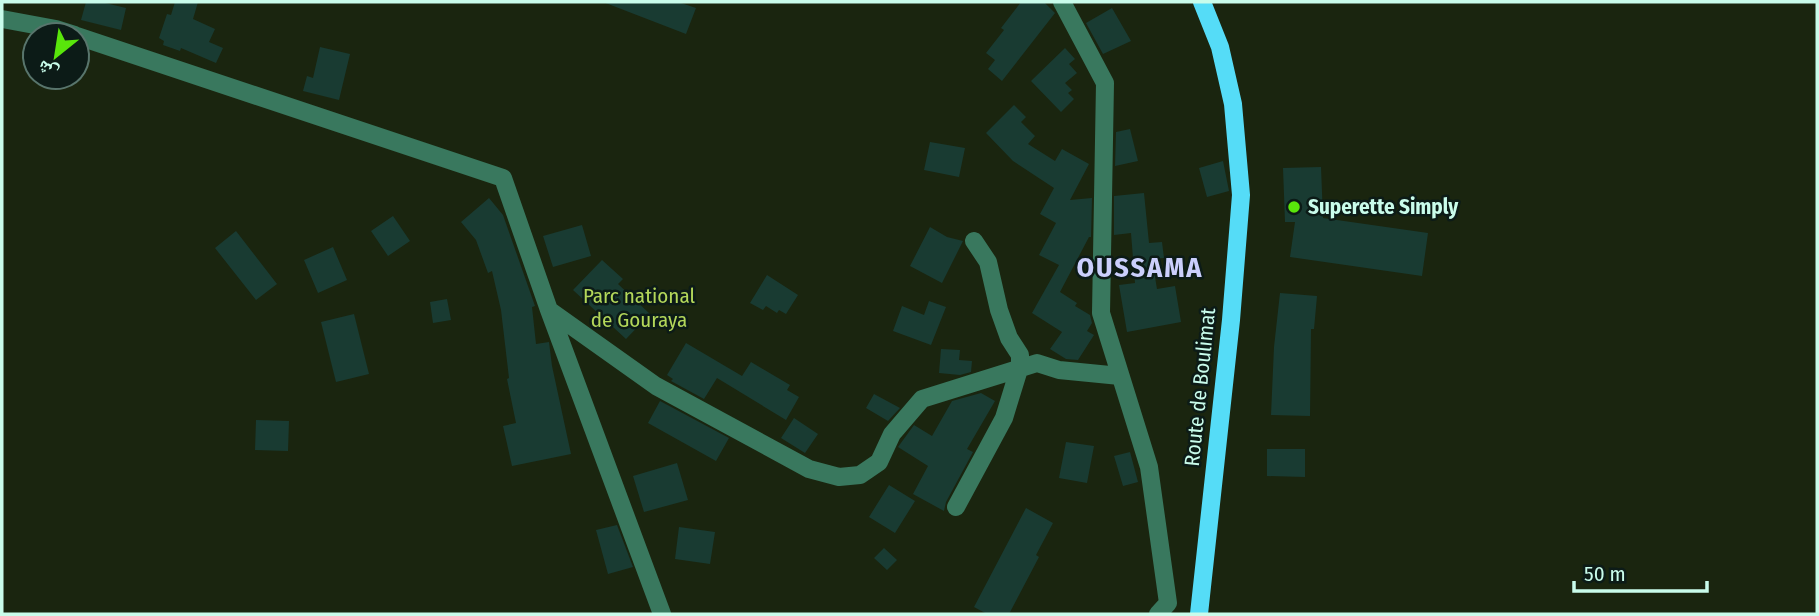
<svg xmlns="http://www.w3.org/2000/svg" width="1819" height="616" font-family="'Fira Sans Condensed','Noto Naskh Arabic',sans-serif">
<rect width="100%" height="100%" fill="#0c1b17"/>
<path fill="#1a250f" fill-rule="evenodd" d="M 2,2 L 1817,2 L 1817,614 L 2,614 ZM 35,35 L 77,35 L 77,77 L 35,77 Z"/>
<path fill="#193b32" d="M 86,2 L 101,2 L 126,8 L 121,30 L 81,20 Z
M 175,2 L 198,2 L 193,19 L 215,29 L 209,42 L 223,48 L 216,63 L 181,48 L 180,51 L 163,45 L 164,41 L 159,38 L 167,14 L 171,15 Z
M 603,2 L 678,2 L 696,8 L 686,34 Z
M 1021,2 L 1044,2 L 1055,13 L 1002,81 L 988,69 L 995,60 L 986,53 L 1004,30 L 1001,28 Z
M 1112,8 L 1131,41 L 1103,54 L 1086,23 Z
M 320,47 L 350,54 L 339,100 L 303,91 L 307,76 L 313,78 Z
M 1065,48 L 1075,59 L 1069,64 L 1077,73 L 1065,83 L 1072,90 L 1068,93 L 1074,99 L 1061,112 L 1031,81 Z
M 1014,105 L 1026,117 L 1021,122 L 1035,136 L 1028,144 L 1055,161 L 1062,149 L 1089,164 L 1070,200 L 1092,198 L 1091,237 L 1089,237 L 1060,292 L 1077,303 L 1075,306 L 1090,315 L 1092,323 L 1087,331 L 1094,335 L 1078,360 L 1066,359 L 1050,349 L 1062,332 L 1032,313 L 1059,265 L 1039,255 L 1056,223 L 1040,214 L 1054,188 L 1013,161 L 986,133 Z
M 1130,129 L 1138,161 L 1115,166 L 1116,132 Z
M 930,142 L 965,148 L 959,177 L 924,170 Z
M 1223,161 L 1229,191 L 1207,197 L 1199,168 Z
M 1321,167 L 1323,218 L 1428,233 L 1422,276 L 1290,257 L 1295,222 L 1285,222 L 1283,168 Z
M 1144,193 L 1149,243 L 1162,242 L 1164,258 L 1152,259 L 1157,289 L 1175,286 L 1181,322 L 1127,332 L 1119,285 L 1135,283 L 1131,233 L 1114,235 L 1114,196 Z
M 489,198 L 503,215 L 535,306 L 532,307 L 536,344 L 549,342 L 552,366 L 571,454 L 512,466 L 503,426 L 516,423 L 507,379 L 509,378 L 501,310 L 492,271 L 488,273 L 476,240 L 461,222 Z
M 393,216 L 410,241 L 388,256 L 371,231 Z
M 582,225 L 591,256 L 553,267 L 543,236 Z
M 930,227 L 947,237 L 963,241 L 942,283 L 910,266 Z
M 236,231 L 277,284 L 256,300 L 215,248 Z
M 333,247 L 347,280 L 318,293 L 304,260 Z
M 602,260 L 623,279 L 618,284 L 650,314 L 626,339 L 573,290 Z
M 767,275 L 798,295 L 786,314 L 779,310 L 777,313 L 766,306 L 763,310 L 750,303 Z
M 1280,293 L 1317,296 L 1314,329 L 1311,329 L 1310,416 L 1271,415 L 1274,347 Z
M 447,299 L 451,320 L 433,323 L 430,302 Z
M 929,301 L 946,307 L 931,345 L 893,331 L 902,306 L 924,315 Z
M 354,314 L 369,374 L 336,382 L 321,322 Z
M 686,343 L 742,376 L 751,362 L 790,385 L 787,390 L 799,397 L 786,420 L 717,378 L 704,399 L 671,381 L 673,379 L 667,375 Z
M 941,349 L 960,350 L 959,360 L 972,361 L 971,372 L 960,375 L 939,373 Z
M 981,393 L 995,401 L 967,449 L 973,452 L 946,502 L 944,511 L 913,494 L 928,466 L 898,447 L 914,425 L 932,436 L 952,401 Z
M 874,394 L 900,408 L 888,421 L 866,408 Z
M 660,401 L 729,438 L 716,461 L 648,423 Z
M 794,418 L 818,434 L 805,453 L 781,438 Z
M 256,420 L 289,421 L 288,451 L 255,450 Z
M 1066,442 L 1094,446 L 1087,483 L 1059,478 Z
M 1267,449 L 1305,449 L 1305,477 L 1267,476 Z
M 1130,452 L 1138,482 L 1123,486 L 1114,456 Z
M 677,463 L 688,500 L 644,512 L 633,476 Z
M 889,485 L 915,501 L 895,533 L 869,517 Z
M 1026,508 L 1053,523 L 1036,555 L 1039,557 L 1009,614 L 987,614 L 974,607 Z
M 617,525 L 633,567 L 608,574 L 596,530 Z
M 679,527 L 715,532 L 710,564 L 675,559 Z
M 884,548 L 897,560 L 887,570 L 874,558 Z"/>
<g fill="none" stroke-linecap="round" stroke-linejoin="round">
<path stroke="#39785e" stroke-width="18" d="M 1062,2 L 1105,83 L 1101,313 L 1149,467 L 1168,603 L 1158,614
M 2,19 L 56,29 L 75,35
M 77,36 L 503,178 L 549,310 L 662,614
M 549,310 L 656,386 L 809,469 L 839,477 L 860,475 L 879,462 L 892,434 L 922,399 L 1037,363 L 1059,370 L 1120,376
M 956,507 L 1004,418 L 1020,366 L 1020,355 L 1009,338 L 999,310 L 988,262 L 974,241"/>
<path stroke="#55dcf7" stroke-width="18" d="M 1199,614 L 1231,320 L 1241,195 L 1233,104 L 1220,47 L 1202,2"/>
</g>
<circle fill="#59e60b" stroke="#0c1b17" stroke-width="2.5" cx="1294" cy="207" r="7"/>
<g text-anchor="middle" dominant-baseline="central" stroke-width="5" stroke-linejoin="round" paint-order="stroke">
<g font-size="21" font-weight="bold" fill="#c9fceb" stroke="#0c1b17" text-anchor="start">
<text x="1308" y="207">Superette Simply</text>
</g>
<g font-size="21" fill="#b3d75a" stroke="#0c1b17">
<text x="639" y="296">Parc national<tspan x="639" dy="24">de Gouraya</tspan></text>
</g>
<g font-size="21" fill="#c9fceb" stroke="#0c1b17">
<text transform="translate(1200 387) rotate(-84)">Route de Boulimat</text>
</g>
<g font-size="28" font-weight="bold" letter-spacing="2" fill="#cbcffc" stroke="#0c1b17">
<text x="1140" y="267">OUSSAMA</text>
</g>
</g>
<rect width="1819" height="616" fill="none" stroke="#c9fceb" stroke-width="7"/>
<g transform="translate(56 56) rotate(210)"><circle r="33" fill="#0c1b17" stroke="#58756c" stroke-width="2"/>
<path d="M0-5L12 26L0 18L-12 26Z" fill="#59e60b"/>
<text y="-10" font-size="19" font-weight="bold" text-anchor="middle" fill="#c9fceb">ش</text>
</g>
<path d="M1574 581v10h133v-10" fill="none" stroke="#c9fceb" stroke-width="3.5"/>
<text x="1584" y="581" font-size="21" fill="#c9fceb" stroke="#0c1b17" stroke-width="5" paint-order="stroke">50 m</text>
</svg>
